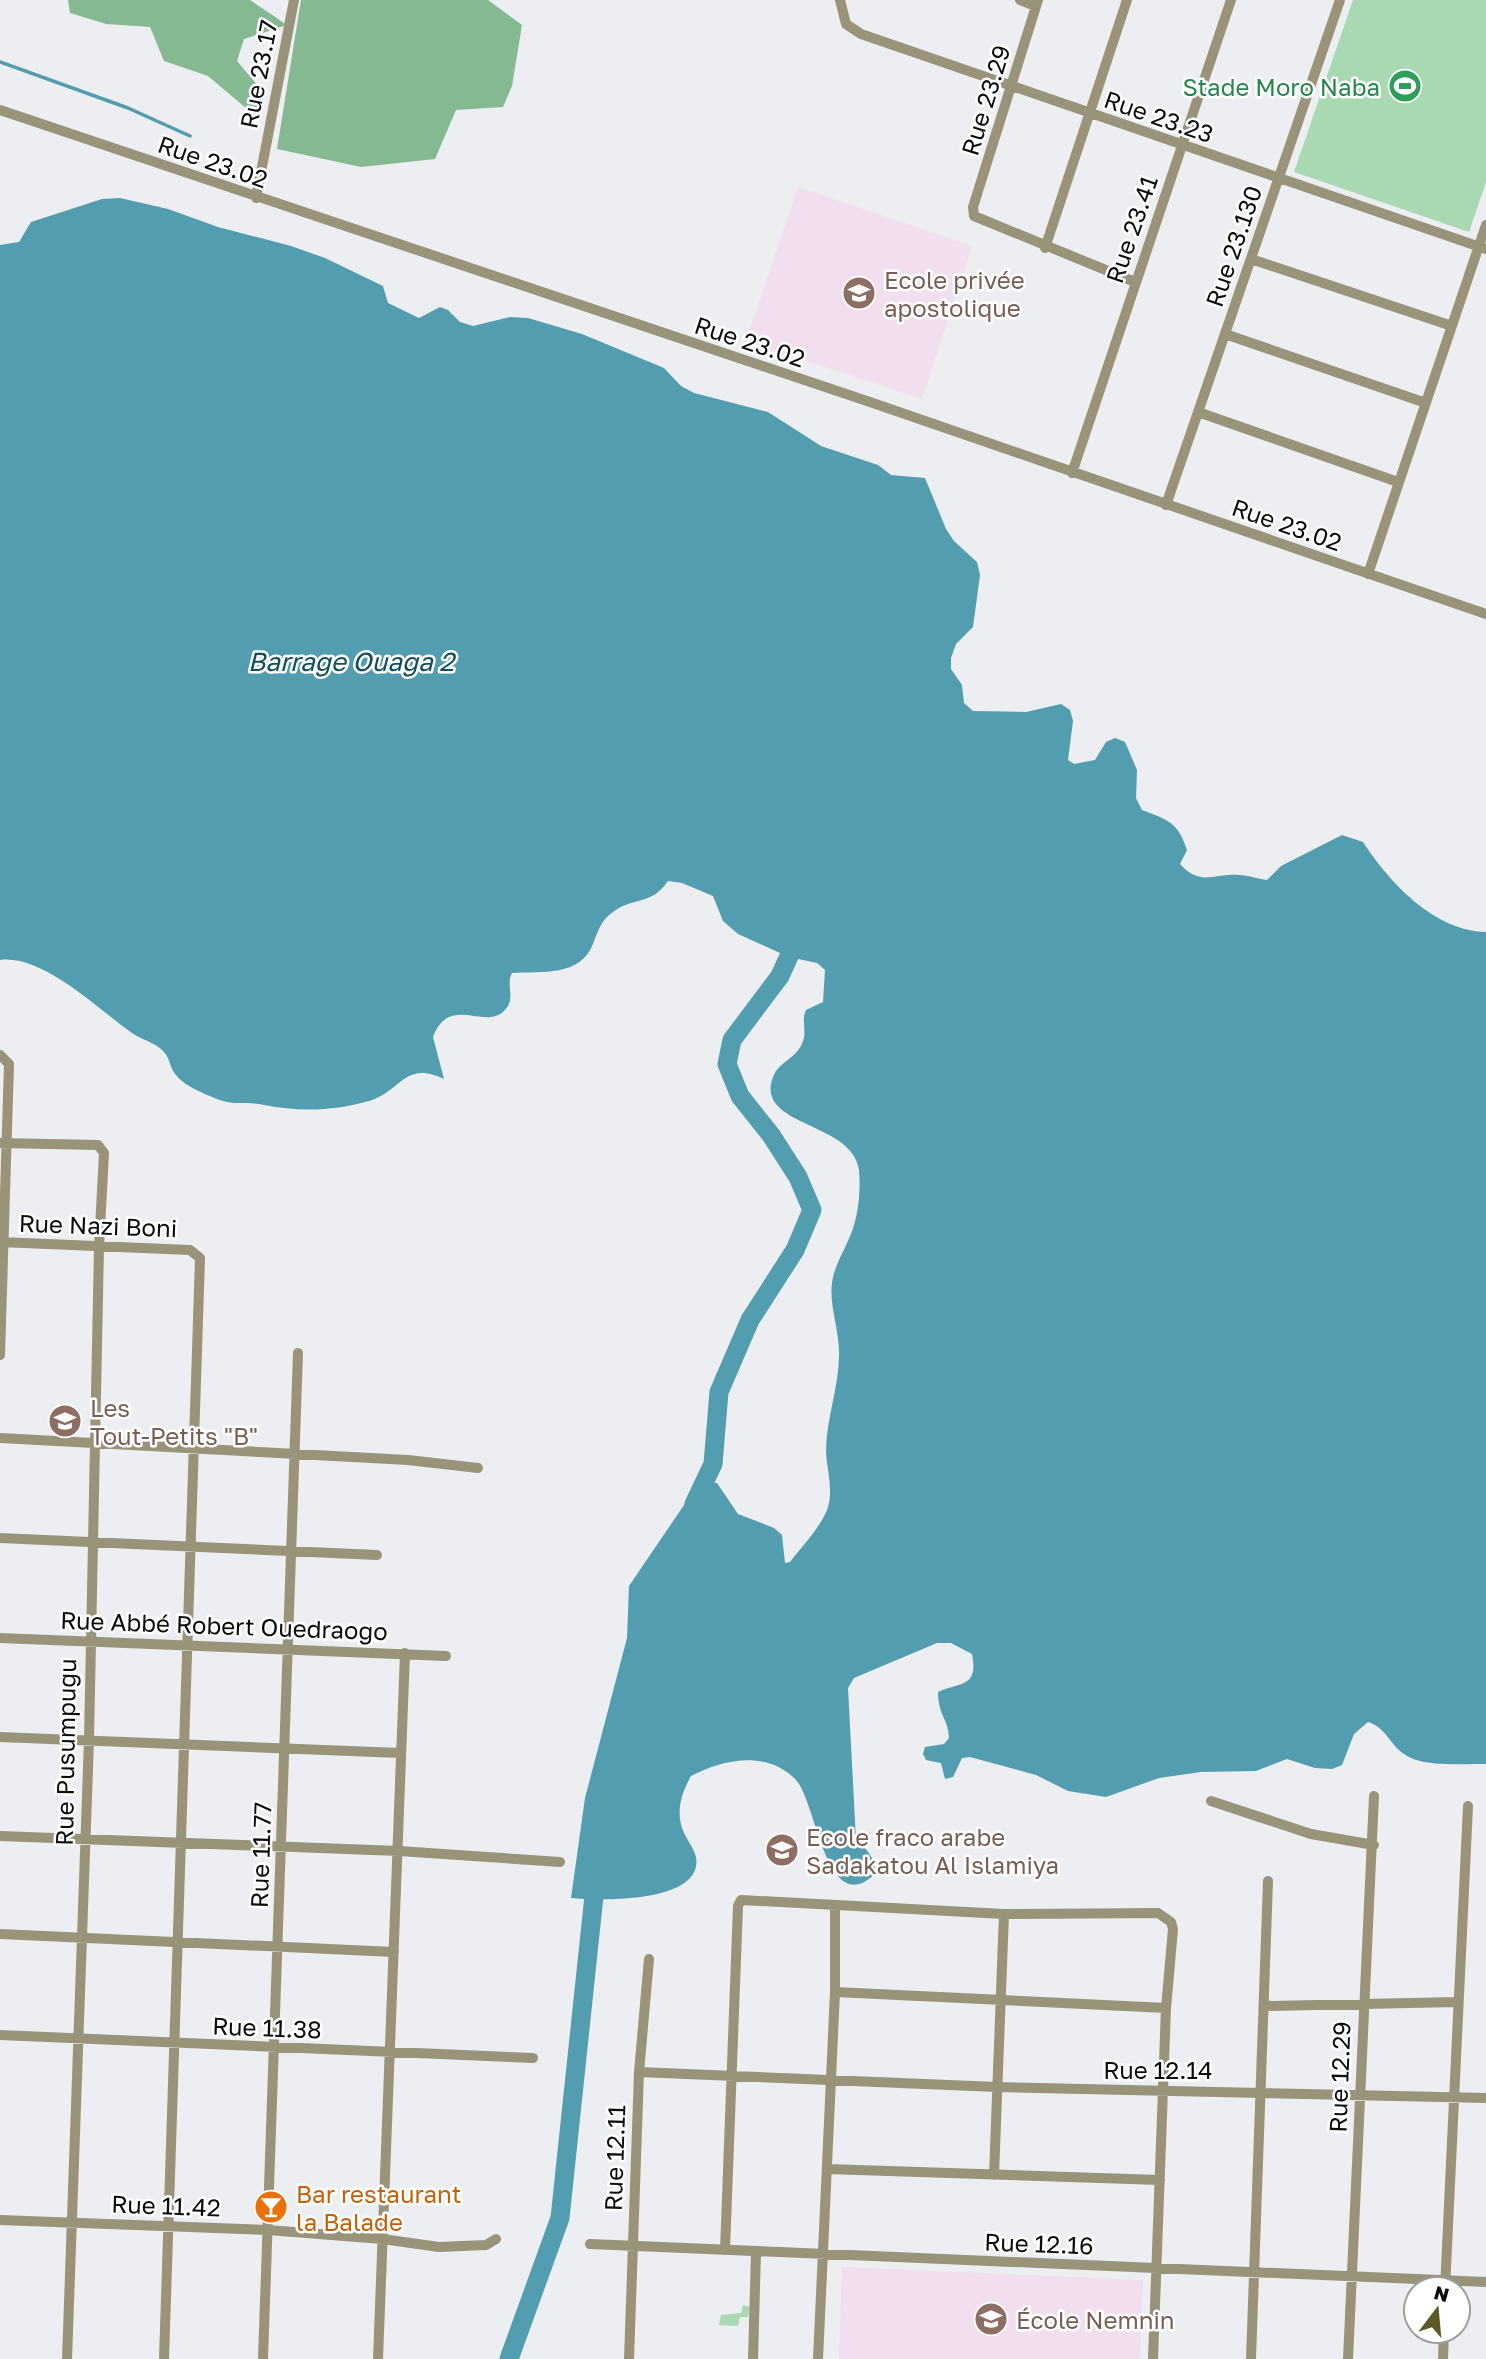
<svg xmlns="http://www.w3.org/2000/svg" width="1486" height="2359" font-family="'Golos Text',sans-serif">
<rect width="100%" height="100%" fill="#eceef2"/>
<path fill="#f1deee" d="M 798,187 L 972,246 L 922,399 L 746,341 Z
M 842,2267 L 1143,2280 L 1140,2359 L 839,2359 Z"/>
<path fill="#a8d9b3" d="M 1353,0 L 1486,0 L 1486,182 L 1469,232 L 1294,172 Z
M 743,2305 L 750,2307 L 748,2317 L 740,2317 L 738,2326 L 719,2325 L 721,2315 L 741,2313 Z"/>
<path fill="#85b991" d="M 68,0 L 250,0 L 287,25 L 244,39 L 237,61 L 264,93 L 259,119 L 208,76 L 164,61 L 150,27 L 106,24 L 70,13 Z
M 301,0 L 488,0 L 522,25 L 512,86 L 503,107 L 456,110 L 435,159 L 361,167 L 277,149 Z"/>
<path fill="#539db0" d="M 120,198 L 168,209 L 218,227 L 291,246 L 325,258 L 383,286 L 388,303 L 419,318 L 440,307 L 448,310 L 460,322 L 473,326 L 510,317 L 528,318 L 582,334 L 664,368 L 681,386 L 694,393 L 768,412 L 821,446 L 878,465 L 891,475 L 925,478 L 946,529 L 954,541 L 977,562 L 980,575 L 973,627 L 956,644 L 951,658 L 951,669 L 962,685 L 964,703 L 973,711 L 1026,712 L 1061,704 L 1070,710 L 1073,721 L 1068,760 L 1074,764 L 1095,760 L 1106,742 L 1115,738 L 1125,742 L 1137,770 L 1136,798 L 1142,810 C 1168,820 1178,822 1187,850 L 1180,864 C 1201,887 1214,873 1239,875 C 1248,875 1258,879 1267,880 L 1281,866 L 1342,835 L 1363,842 C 1389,882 1434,931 1486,932 L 1486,1764 C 1461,1763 1420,1769 1400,1751 C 1388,1740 1384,1727 1368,1722 L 1354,1734 L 1342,1765 L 1332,1769 L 1315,1768 L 1287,1759 L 1256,1771 L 1201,1772 L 1159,1778 L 1106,1797 L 1068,1791 L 1036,1775 L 970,1757 L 962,1758 L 953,1777 L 945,1779 L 941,1763 L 926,1760 L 923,1754 L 925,1747 L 944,1744 L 949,1738 C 948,1718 938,1715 938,1692 C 960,1682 979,1688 972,1654 L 951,1643 L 937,1643 L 854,1678 L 848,1688 L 856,1840 C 868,1850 874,1857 876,1873 C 826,1922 817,1803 796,1780 C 767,1750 724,1759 691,1776 C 681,1794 675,1813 684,1833 C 688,1841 694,1849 696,1857 C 704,1904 597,1901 571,1898 L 585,1798 L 627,1638 L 629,1586 L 699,1483 L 717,1483 L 738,1514 L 774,1528 L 782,1535 L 785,1563 L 790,1562 C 803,1545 819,1529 827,1510 C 834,1492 827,1470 826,1452 C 826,1418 840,1385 839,1351 C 839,1329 829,1305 832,1283 C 834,1267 841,1257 847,1243 C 858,1221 861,1195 859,1170 C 853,1121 754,1127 773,1077 C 779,1061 798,1058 803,1041 C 807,1031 801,1021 806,1010 L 823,1002 L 825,970 L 817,963 L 789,957 L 738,934 L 723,921 L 713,896 L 682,883 L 668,881 C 651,906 635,896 613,912 C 601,920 598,931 593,944 C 580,977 542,971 512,973 C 506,984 514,995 508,1006 C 489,1036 450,991 433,1037 L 444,1079 C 404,1060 402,1091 369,1101 C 333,1111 300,1112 264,1105 C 248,1101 233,1106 217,1099 C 205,1094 184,1086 176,1075 C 170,1069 170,1058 164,1052 C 157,1043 142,1040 132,1033 C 100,1011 43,954 0,960 L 0,245 L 19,242 L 31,222 L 102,199 Z"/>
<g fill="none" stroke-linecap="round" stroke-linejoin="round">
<path stroke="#539db0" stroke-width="3.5" d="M 0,62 L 128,108 L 190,136"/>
<path stroke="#539db0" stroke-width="19" d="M 694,1504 L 713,1464 L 719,1392 L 750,1320 L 795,1250 L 812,1210 L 798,1177 L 771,1135 L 740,1096 L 727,1064 L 732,1040 L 780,976 L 799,934
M 509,2359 L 560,2218 L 596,1877"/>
<path stroke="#99937a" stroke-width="10" d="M 840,0 L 846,24 L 861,34 L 1486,249
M 1020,0 L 1036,6
M 1038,0 L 973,207 L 974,216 L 1135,282
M 0,110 L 867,401 L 1486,614
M 256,198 L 294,0
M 1045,248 L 1127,0
M 1251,259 L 1452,326
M 1225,334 L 1426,403
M 1198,412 L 1398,482
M 1072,473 L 1231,0
M 1166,505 L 1340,0
M 1368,574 L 1486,225
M 0,1055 L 9,1064 L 0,1355
M 0,1143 L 98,1145 L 104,1153 L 99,1247 L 89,1740 L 67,2359
M 0,1242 L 190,1250 L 200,1258 L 164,2359
M 0,1438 L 408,1460 L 478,1468
M 0,1538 L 377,1555
M 0,1638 L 446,1656
M 0,1737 L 401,1753
M 1211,1801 L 1311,1834 L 1374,1845
M 0,1836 L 399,1851 L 560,1862
M 0,1934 L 394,1952
M 835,1992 L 1166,2008
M 1265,2006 L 1457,2002
M 0,2035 L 533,2058
M 639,2072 L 997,2087 L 1486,2098
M 827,2169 L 1160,2180
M 994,2175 L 1004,1914
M 0,2220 L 268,2230 L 382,2239 L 439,2247 L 486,2245 L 496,2239
M 590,2244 L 1486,2282
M 725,2250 L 738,1906 L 741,1900 L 1004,1914 L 1158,1913 L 1171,1922 L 1173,1929 L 1166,2008 L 1153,2359
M 1445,2289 L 1468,1806
M 263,2359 L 298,1353
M 378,2359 L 405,1653
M 629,2359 L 639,2072 L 649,1959
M 753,2359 L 756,2252
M 818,2359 L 835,1992 L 835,1906
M 1251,2359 L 1268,1881
M 1348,2359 L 1374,1796
M 1443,2359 L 1444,2331"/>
</g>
<defs>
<symbol id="stadium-disc" viewBox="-11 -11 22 22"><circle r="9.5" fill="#2e9e5b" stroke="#fff"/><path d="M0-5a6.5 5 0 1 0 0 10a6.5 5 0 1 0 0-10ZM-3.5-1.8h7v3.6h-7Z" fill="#fff"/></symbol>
<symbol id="school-disc" viewBox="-11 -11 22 22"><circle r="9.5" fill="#8d6e63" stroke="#fff"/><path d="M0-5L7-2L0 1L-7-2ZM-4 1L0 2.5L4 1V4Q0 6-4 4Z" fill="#fff"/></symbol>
<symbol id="bar-disc" viewBox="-11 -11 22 22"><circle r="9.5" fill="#e8710a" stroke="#fff"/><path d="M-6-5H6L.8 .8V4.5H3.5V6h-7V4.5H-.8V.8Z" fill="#fff"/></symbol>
</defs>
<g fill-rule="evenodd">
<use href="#stadium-disc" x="1386" y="67" width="38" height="38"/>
<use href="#school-disc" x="840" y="274" width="38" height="38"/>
<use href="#school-disc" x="46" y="1402" width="38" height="38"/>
<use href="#school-disc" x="763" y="1831" width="38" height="38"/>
<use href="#bar-disc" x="252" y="2188" width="38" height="38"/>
<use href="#school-disc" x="972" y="2300" width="38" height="38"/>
</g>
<g text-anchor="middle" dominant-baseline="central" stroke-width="5" stroke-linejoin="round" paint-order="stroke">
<g font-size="24" fill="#0b0c0d" stroke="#fff">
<text transform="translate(258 74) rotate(-79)">Rue 23.17</text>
<text transform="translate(985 100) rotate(-73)">Rue 23.29</text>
<text transform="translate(1159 116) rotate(19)">Rue 23.23</text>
<text transform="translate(213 161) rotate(19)">Rue 23.02</text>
<text transform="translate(1131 229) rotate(-71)">Rue 23.41</text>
<text transform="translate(1233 246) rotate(-71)">Rue 23.130</text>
<text transform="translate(750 341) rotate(18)">Rue 23.02</text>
<text transform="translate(1287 524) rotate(19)">Rue 23.02</text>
<text transform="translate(98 1225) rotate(2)">Rue Nazi Boni</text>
<text transform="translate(224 1625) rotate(2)">Rue Abbé Robert Ouedraogo</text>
<text transform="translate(65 1752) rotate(-89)">Rue Pusumpugu</text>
<text transform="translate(260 1855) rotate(-88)">Rue 11.77</text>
<text transform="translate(267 2027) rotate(2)">Rue 11.38</text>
<text x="1158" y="2069">Rue 12.14</text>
<text transform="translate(1339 2077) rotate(-88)">Rue 12.29</text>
<text transform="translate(614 2158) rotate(-88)">Rue 12.11</text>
<text transform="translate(166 2205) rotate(2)">Rue 11.42</text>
<text transform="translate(1039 2243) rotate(2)">Rue 12.16</text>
</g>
<g font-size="24" fill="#27864d" stroke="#fff" text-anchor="end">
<text x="1380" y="86">Stade Moro Naba</text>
</g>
<g font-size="24" fill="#785e54" stroke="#fff" text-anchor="start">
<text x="884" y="279">Ecole privée<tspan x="884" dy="28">apostolique</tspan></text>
<text x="90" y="1407">Les<tspan x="90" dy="28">Tout-Petits "B"</tspan></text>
<text x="806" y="1836">Ecole fraco arabe<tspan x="806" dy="28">Sadakatou Al Islamiya</tspan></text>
<text x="1016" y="2319">École Nemnin</text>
</g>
<g font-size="24" fill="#c56008" stroke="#fff" text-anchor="start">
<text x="296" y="2193">Bar restaurant<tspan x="296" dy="28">la Balade</tspan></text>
</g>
<g font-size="26" font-style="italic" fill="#0f4f5e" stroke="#fff">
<text x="351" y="661">Barrage Ouaga 2</text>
</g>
</g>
<g transform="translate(1437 2310) rotate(16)"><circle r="33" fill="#ffffff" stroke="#9d9e9e" stroke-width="2"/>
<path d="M0-5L12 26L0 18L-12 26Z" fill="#5d5a27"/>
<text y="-10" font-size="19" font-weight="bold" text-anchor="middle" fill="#0b0c0d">N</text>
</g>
</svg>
